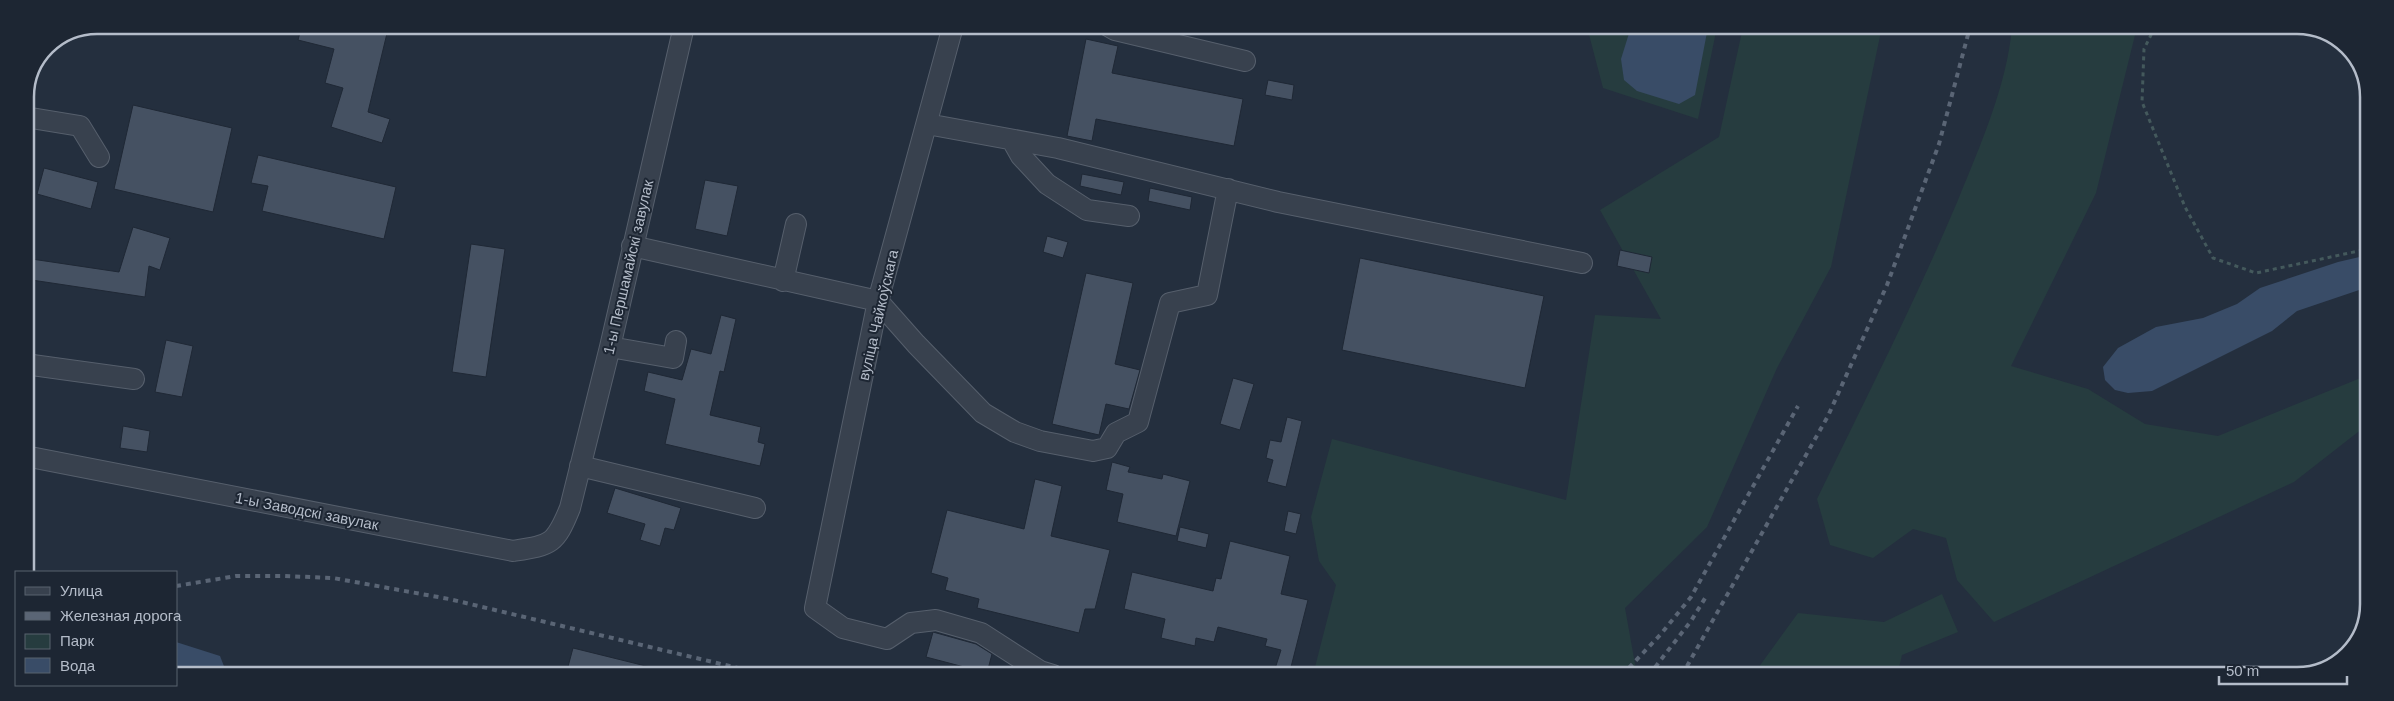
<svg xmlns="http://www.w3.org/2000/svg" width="2394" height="701" font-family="Arial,sans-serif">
<rect width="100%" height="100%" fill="#242f3e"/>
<path fill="#263c3f" d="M 1587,27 L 1717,27 L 1698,119 L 1603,88 Z
M 1743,27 L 1882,27 L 1831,267 L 1777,368 L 1707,527 L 1625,608 L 1637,675 L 1313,675 L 1336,585 L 1319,561 L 1311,517 L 1332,439 L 1566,500 L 1595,315 L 1661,319 L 1600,210 L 1719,137 Z
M 2012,27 L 2137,27 L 2096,193 L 2011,366 L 2088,389 L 2145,424 L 2218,436 L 2368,375 L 2367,425 L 2294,482 L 1994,622 L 1957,580 L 1946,538 L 1913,529 L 1873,558 L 1830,545 L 1817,499 C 1865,400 1915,302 1958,200 C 1980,146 2007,85 2012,27 Z
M 1942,594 L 1958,632 L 1902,655 L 1897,676 L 1753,675 L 1798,613 L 1884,622 Z"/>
<path fill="#394c67" d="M 1631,27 L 1708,27 L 1695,95 L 1679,104 L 1637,91 L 1624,80 L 1621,59 Z
M 2368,255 L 2368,287 L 2297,311 L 2272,331 L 2152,391 L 2128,393 L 2115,390 L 2105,380 L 2103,367 L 2118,348 L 2156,327 L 2203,318 L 2237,304 L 2260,288 L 2338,262 Z
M 176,642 L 220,656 L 227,674 L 176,674 Z"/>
<path fill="#455162" stroke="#1f2835" d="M 302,25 L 389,25 L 368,112 L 390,119 L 382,143 L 331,127 L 343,88 L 325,83 L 334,49 L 298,40 Z
M 1086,39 L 1118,46 L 1112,73 L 1243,99 L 1234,146 L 1096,119 L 1092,141 L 1067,136 Z
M 1268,80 L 1294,85 L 1292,100 L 1265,95 Z
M 133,105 L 232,128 L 213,212 L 114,189 Z
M 258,155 L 396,187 L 384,239 L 262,211 L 268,186 L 251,183 Z
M 44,168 L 98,182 L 91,209 L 37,194 Z
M 1082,174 L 1124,182 L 1121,195 L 1080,186 Z
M 705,180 L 738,186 L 727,236 L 695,229 Z
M 1150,188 L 1192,197 L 1190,210 L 1148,201 Z
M 133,227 L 170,238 L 160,270 L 149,266 L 145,297 L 25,279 L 25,258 L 119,272 Z
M 1047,236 L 1068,242 L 1063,258 L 1043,252 Z
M 471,244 L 505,249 L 486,377 L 452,372 Z
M 1620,250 L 1652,257 L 1649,273 L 1617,266 Z
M 1360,258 L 1544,296 L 1525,388 L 1342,350 Z
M 1086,273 L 1133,283 L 1115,364 L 1140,370 L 1129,409 L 1106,404 L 1099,435 L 1052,424 Z
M 721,315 L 736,319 L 724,372 L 720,371 L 710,415 L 761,427 L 758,442 L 765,444 L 760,466 L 665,444 L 675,399 L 644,391 L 648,372 L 682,380 L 691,349 L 711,354 Z
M 166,340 L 193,346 L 182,397 L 155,392 Z
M 1233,378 L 1254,384 L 1240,430 L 1220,424 Z
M 1287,417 L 1302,421 L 1286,487 L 1267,482 L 1273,460 L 1266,458 L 1270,440 L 1281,442 Z
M 123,426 L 150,431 L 147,452 L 120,448 Z
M 1112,462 L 1130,467 L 1128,472 L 1162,479 L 1163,474 L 1190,481 L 1176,536 L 1117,522 L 1123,494 L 1106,490 Z
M 1035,479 L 1062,486 L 1051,536 L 1110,550 L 1095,609 L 1085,609 L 1079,633 L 977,608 L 979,599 L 945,590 L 948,578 L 931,573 L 947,510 L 1024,529 Z
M 615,488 L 681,508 L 674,530 L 665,528 L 660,546 L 640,540 L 645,524 L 607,513 Z
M 1288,511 L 1301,514 L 1296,534 L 1284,531 Z
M 1180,527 L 1209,534 L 1206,548 L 1177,541 Z
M 1230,541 L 1290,556 L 1281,594 L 1308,600 L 1289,675 L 1273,675 L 1281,650 L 1265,646 L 1267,639 L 1218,627 L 1214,642 L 1196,638 L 1195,646 L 1161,638 L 1165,619 L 1124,609 L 1132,572 L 1213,591 L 1216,578 L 1221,579 Z
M 933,632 L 976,644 L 992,654 L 987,673 L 926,657 Z
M 573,648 L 658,669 L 657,674 L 566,674 Z"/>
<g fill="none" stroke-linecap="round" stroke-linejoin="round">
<defs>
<path id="minor" d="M 953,26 L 878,301 L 815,608 L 843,628 L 887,639 L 911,623 L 936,620 L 981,633 L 1040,671 L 1053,675
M 1108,26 L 1115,30 L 1245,61
M 25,117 L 80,126 L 99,157
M 927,124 L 1058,148 L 1278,202 L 1582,263
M 1012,140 L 1021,156 L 1047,184 L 1087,210 L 1129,216
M 632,246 L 878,301 L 916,344 L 983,413 L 1015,432 L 1040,441 L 1093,451 L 1107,448 L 1116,433 L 1138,422 L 1170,303 L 1207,295 L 1228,189
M 783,281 L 796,224
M 610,347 L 673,358 L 676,341
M 25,364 L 134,379
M 25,456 L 513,551 C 551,545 555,545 570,508 L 610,347 L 684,26
M 580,466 L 755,508"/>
</defs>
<use href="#minor" stroke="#565f6c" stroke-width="22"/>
<path stroke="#44595c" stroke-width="3" stroke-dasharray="4 4" stroke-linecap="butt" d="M 2155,27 L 2144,49 L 2142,102 L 2185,207 L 2213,258 L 2256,273 L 2368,249"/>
<use href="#minor" stroke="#38414e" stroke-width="20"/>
<path stroke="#5a6575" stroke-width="4" stroke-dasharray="5 5" stroke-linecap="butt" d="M 176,586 L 236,576 L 285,576 L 333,578 L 449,599 L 763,674
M 1622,675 L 1661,634 L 1691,597 L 1798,406
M 1649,675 L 1691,621 L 1707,595
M 1682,675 L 1828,416 L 1887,285 L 1939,144 L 1970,27"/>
</g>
<g text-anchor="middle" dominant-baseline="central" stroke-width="4" stroke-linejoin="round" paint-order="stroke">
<g font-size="15" fill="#b4bcc9" stroke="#1d2633">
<text transform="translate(628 267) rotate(-77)">1-ы Першамайскі завулак</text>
<text transform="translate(878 315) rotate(-77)">вуліца Чайкоўскага</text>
<text transform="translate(307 511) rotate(11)">1-ы Заводскі завулак</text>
</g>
</g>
<path d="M0 0H2394V701H0ZM97 34H2297A63 63 0 0 1 2360 97V604A63 63 0 0 1 2297 667H97A63 63 0 0 1 34 604V97A63 63 0 0 1 97 34Z" fill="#1d2633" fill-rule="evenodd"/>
<path fill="none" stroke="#b4bcc9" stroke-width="2.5" d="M97 34H2297A63 63 0 0 1 2360 97V604A63 63 0 0 1 2297 667H97A63 63 0 0 1 34 604V97A63 63 0 0 1 97 34Z"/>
<rect x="15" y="571" width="162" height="115" fill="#1d2633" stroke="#59626f"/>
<rect x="25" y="587" width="25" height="8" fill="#38414e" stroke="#59626f"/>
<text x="60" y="596" font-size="15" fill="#b4bcc9">Улица</text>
<rect x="25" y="612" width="25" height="8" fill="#5a6575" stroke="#59626f"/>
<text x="60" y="621" font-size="15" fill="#b4bcc9">Железная дорога</text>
<rect x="25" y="634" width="25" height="15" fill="#263c3f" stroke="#59626f"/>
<text x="60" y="646" font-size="15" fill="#b4bcc9">Парк</text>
<rect x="25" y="658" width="25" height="15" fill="#394c67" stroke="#59626f"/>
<text x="60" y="671" font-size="15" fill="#b4bcc9">Вода</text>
<path d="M2219 676v8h128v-8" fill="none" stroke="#b4bcc9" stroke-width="2.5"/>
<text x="2226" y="676" font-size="15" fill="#b4bcc9" stroke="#1d2633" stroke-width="4" paint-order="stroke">50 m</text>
</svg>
